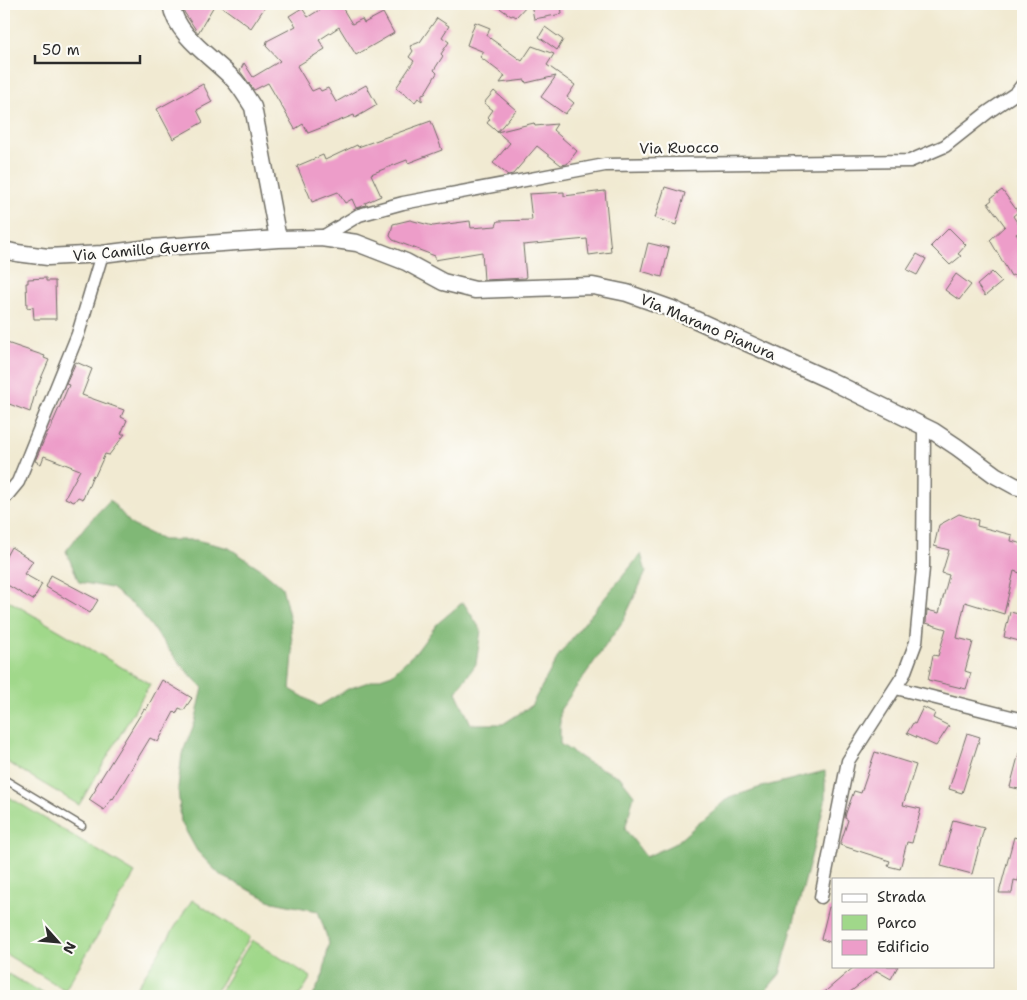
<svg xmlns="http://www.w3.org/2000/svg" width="1027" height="1000" font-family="'Shantell Sans',sans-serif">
<rect width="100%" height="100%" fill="#fdfcf7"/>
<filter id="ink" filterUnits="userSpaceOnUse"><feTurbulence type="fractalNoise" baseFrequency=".02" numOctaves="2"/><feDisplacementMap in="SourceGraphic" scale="10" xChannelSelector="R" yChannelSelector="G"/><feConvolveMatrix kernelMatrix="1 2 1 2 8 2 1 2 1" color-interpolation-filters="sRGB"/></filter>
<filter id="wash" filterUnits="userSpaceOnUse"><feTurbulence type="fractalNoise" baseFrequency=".0096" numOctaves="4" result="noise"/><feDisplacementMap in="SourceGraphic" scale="20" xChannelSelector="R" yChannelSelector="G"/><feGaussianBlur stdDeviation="1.12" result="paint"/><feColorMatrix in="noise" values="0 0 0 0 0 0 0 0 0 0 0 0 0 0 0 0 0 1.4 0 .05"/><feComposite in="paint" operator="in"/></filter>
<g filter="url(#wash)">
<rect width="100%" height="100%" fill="#f1ead2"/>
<path fill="#a0d88a" stroke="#66825a" d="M 4,598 L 150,684 L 79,805 L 4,760 Z
M 4,794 L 135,873 L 65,990 L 4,953 Z
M 192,900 L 250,937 L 213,996 L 140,996 L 134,992 Z
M 252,940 L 311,977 L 299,996 L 217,996 Z
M 8,974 L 48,996 L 4,996 L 4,982 Z"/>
<path fill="#80b876" stroke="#567250" d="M 110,500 L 132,525 L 163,540 L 196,540 L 229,548 L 261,569 L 282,587 L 290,620 L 293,654 L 290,689 L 319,706 L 348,689 L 392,674 L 417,651 L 437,624 L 463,602 L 481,630 L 476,664 L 456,692 L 471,724 L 503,724 L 531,706 L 559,655 L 580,628 L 641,554 L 646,572 L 623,621 L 560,710 L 560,744 L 589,763 L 620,777 L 634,795 L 625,829 L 646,857 L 676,843 L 727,799 L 758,788 L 825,771 L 825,802 L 807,873 L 780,974 L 761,996 L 313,996 L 323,975 L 329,943 L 318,911 L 273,902 L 220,875 L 197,851 L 181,822 L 178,788 L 182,754 L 195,722 L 203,688 L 180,664 L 138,609 L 111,588 L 79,582 L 66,551 L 87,524 Z"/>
<g id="blocks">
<path fill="#ed9dc9" d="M 186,4 L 215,4 L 198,33 L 184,12 L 183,8 Z
M 218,4 L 267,4 L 251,28 Z
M 329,4 L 340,4 L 352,24 L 362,19 L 364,23 L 383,13 L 394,33 L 356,55 L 339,27 L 319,40 L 325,49 L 297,66 L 312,91 L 319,88 L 321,91 L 328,88 L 336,102 L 366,85 L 377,105 L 355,118 L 354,115 L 308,133 L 303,124 L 295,129 L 268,83 L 254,90 L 240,71 L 244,63 L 253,77 L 280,61 L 266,46 L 267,41 L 296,26 L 289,16 L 302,8 L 308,17 Z
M 494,4 L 528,4 L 516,17 L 513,15 L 511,16 Z
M 531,4 L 561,4 L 562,14 L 534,19 Z
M 437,18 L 449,26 L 442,37 L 449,42 L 441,54 L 443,56 L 434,70 L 437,73 L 425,93 L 422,94 L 422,101 L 418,98 L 415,102 L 396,88 L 414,61 L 409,57 L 413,51 L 410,46 L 420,42 Z
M 475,22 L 490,28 L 487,36 L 522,61 L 532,46 L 554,54 L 547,65 L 575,85 L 567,97 L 574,103 L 565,114 L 541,97 L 556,76 L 526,83 L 525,80 L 500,83 L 505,76 L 480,57 L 484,52 L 467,45 Z
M 545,27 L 563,40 L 557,50 L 539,37 Z
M 203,84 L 212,102 L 197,110 L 203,122 L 173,139 L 157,109 Z
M 494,91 L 516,110 L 497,132 L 534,123 L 535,126 L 557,124 L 553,130 L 577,151 L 567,164 L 561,165 L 537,146 L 513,174 L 508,175 L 493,163 L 510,143 L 487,123 L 490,119 L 488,117 L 493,110 L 484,103 Z
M 431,121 L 442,150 L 408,163 L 407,160 L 371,174 L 381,196 L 365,203 L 366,205 L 356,208 L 352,199 L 345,203 L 338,192 L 312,202 L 297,166 L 323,155 L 325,160 L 357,145 L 358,147 Z
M 665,187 L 685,193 L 676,225 L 655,218 Z
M 1002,190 L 1018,212 L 1013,216 L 1022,230 L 1016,234 L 1023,243 L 1023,275 L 1018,280 L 1013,275 L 1011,276 L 990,240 L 1005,226 L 988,203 L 992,200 L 991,198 Z
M 605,191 L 611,252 L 589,255 L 587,239 L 523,245 L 526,278 L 484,280 L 482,252 L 435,260 L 435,256 L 393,240 L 390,236 L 393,224 L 410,220 L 433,226 L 470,221 L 471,228 L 496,226 L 498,221 L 532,220 L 529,194 L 564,192 L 564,196 Z
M 949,228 L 966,245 L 958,254 L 961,256 L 950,265 L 931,246 Z
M 648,243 L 669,248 L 662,277 L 641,271 Z
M 917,254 L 926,259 L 917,275 L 907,270 Z
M 992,272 L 1002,282 L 985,296 L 977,285 Z
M 956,274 L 971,285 L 959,300 L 945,290 Z
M 46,278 L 46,281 L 55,281 L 56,319 L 34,319 L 33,307 L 27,308 L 26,283 L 28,283 L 28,279 Z
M 4,342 L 45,356 L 44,358 L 49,360 L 36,390 L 30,412 L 4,402 Z
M 76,362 L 92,369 L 82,395 L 124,410 L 121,417 L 127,420 L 121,434 L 125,434 L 109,455 L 105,454 L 95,476 L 93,475 L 83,499 L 78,497 L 74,502 L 65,498 L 80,470 L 44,456 L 41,464 L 35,461 L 48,431 L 49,431 L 69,385 L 66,384 Z
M 959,514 L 978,520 L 977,526 L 1012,535 L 1011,541 L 1023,544 L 1023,574 L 1014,571 L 1004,614 L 965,602 L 957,638 L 973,642 L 965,671 L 971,673 L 966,689 L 928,680 L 933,655 L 938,656 L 946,629 L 926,623 L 927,610 L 939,613 L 949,575 L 942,573 L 949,550 L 934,546 L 939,525 Z
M 11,547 L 33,561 L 24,574 L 42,584 L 33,600 L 4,583 L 4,560 Z
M 51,575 L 98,600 L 90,613 L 46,587 Z
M 1010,612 L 1023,615 L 1023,642 L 1004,637 Z
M 162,680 L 192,698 L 184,710 L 179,708 L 176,714 L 174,712 L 158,742 L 150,738 L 113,799 L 112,798 L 104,810 L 89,800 L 96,789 L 95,788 L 144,709 L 146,710 Z
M 923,707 L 935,713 L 933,718 L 949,726 L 936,746 L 907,733 L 913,723 L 915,724 Z
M 967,733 L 980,737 L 962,793 L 949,789 Z
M 875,752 L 916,765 L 903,805 L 921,809 L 912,843 L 907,842 L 900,869 L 888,866 L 890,861 L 840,845 L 848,820 L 845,818 L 846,813 L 854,791 L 861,793 Z
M 1019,753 L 1023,753 L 1023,790 L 1010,787 Z
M 953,820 L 984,828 L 972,874 L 941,866 Z
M 1014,837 L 1023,840 L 1023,856 L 1020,870 L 1021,871 L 1018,881 L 1014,880 L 1012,893 L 999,893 Z
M 829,907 L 833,908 L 833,943 L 821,939 Z
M 855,966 L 898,966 L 891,979 L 877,971 L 845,996 L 820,996 Z"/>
</g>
</g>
<g filter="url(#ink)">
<use href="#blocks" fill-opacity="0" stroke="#706e65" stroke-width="1"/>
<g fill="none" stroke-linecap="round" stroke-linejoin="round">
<defs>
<path id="service" d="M 4,779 L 82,826"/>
<path id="minor" d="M 321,238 L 359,215 L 403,203 L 605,165 L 910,161 L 945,146 L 988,112 L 1016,93 L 1023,84
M 4,499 L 18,482 L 78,334 L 102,254
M 896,688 L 1023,720
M 821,897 L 848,761 L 904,674 L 916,642 L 923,568 L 924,427"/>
<path id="tertiary" d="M 171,4 C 176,37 214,58 235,81 C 242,89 247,98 253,107 L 278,239
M 4,250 L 17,253 L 48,257 L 102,254 L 150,248 L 278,239 L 321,238 L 357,243 L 406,262 L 443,282 L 475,290 L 593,286 L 627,293 L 672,309 L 829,380 L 933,431 L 957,447 L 995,475 L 1015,486 L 1023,488"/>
</defs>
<use href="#service" stroke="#706e65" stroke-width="9"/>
<use href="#minor" stroke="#706e65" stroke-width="15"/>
<use href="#tertiary" stroke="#706e65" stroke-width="19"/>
<use href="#service" stroke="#fff" stroke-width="6"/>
<use href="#minor" stroke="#fff" stroke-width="12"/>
<use href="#tertiary" stroke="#fff" stroke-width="16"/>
</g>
</g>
<g text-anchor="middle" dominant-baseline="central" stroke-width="4.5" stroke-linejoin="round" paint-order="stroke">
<g font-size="15" fill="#2b2b2b" stroke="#fdfcf7">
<text transform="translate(679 148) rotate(-1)">Via Ruocco</text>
<text transform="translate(141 250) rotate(-5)">Via Camillo Guerra</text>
<text transform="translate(708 327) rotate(23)">Via Marano Pianura</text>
</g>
</g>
<rect width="1027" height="1000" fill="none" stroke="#fdfcf7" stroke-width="20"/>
<rect x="832" y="878" width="162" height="90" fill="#fdfcf7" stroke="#a9a8a5"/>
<rect x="842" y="894" width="25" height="8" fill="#ffffff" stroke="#a9a8a5"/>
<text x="877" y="902" font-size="15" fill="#2b2b2b">Strada</text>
<rect x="842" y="915" width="25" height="15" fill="#a0d88a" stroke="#a9a8a5"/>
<text x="877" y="928" font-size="15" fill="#2b2b2b">Parco</text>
<rect x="842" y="940" width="25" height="15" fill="#ed9dc9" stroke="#a9a8a5"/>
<text x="877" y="952" font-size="15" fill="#2b2b2b">Edificio</text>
<g transform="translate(58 942) rotate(117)" stroke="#fdfcf7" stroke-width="4" paint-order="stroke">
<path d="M0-4L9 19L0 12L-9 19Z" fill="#2b2b2b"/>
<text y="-8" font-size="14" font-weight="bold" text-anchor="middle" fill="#2b2b2b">N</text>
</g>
<path d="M35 55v8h105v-8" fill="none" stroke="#2b2b2b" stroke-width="2.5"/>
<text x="42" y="55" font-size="15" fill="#2b2b2b" stroke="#fdfcf7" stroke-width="4" paint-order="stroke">50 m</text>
</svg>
